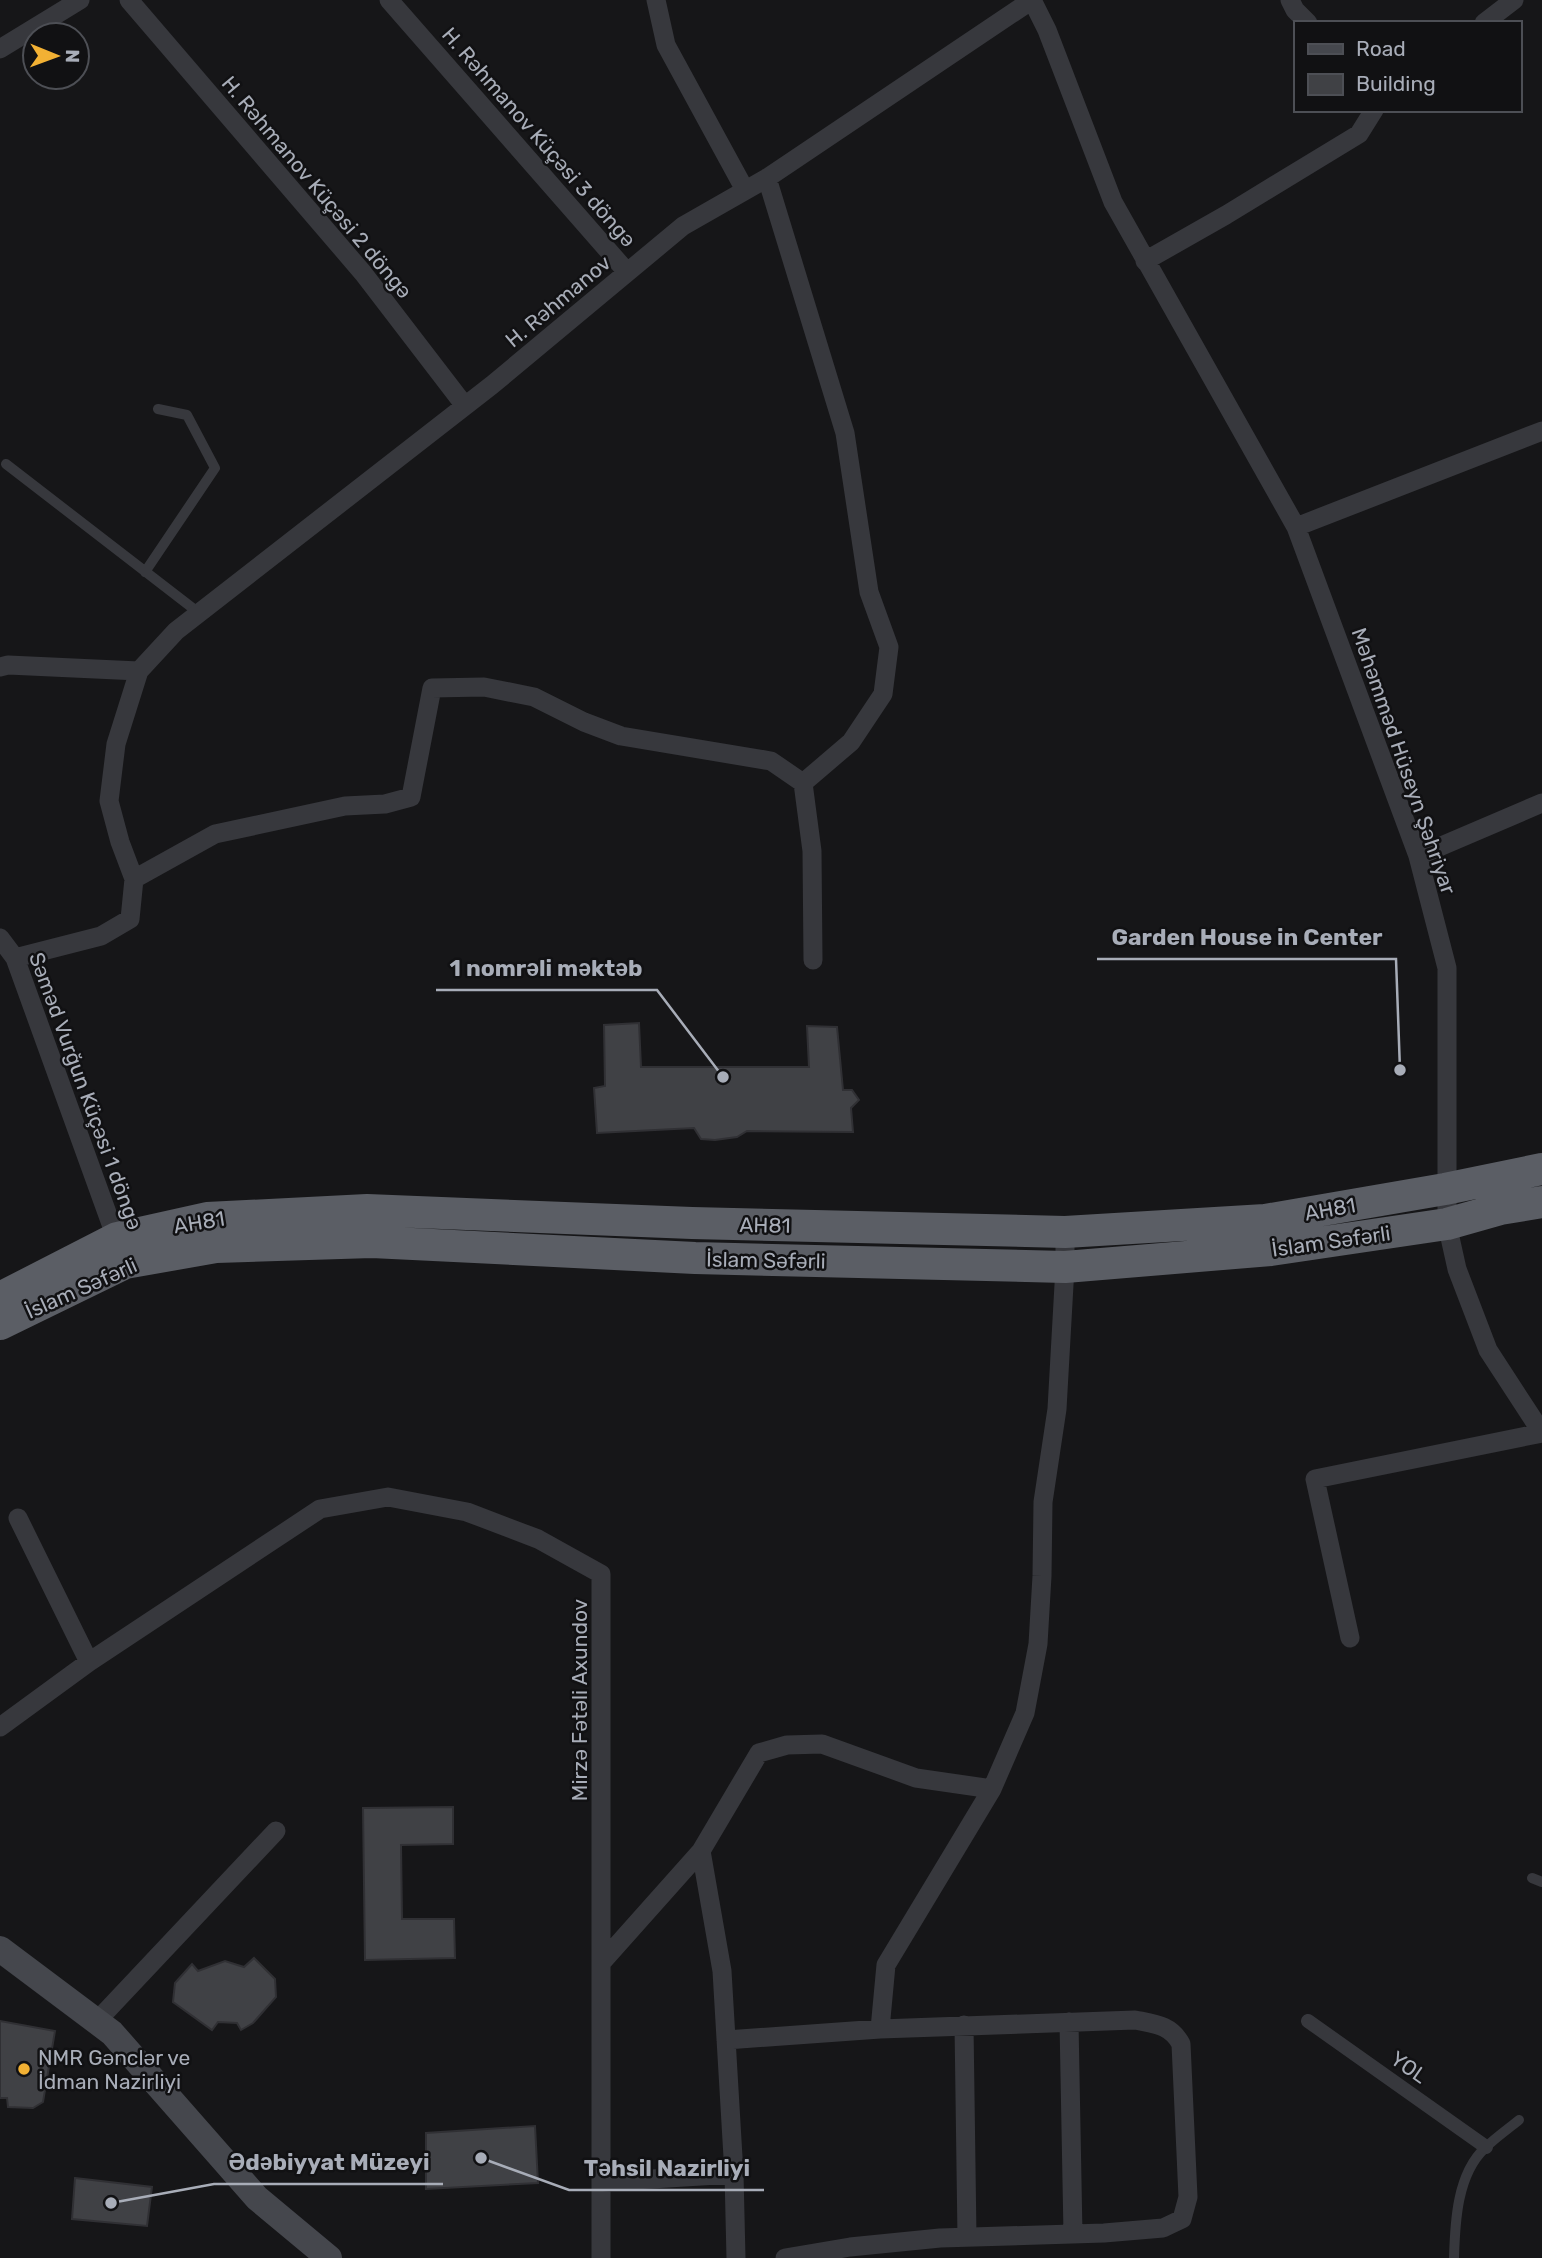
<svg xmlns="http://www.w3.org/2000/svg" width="1542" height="2258" font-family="Rubik,sans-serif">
<rect width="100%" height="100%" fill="#161618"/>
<path fill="#404145" stroke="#303034" stroke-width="2" d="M 639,1023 L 641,1067 L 809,1067 L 807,1026 L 837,1027 L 843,1090 L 852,1090 L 859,1100 L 851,1108 L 853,1132 L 747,1131 L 737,1137 L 715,1140 L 701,1139 L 694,1128 L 597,1133 L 594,1088 L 605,1086 L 604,1025 Z
M 453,1807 L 453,1844 L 401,1845 L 402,1919 L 454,1919 L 455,1958 L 365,1960 L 363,1808 Z
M 254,1958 L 275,1979 L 276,1997 L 253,2023 L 241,2030 L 237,2023 L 218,2022 L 212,2030 L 173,2002 L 175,1983 L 192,1964 L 198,1971 L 225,1961 L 244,1967 Z
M 0,2021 L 55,2031 L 43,2102 L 33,2108 L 8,2107 L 7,2098 L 0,2098 Z
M 535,2126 L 538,2183 L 426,2189 L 426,2133 Z
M 75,2178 L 152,2187 L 147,2226 L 72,2219 Z"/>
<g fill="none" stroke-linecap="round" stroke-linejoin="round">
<path stroke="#37383d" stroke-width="10" d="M 6,464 L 199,613
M 145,572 L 215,468 L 187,415 L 158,409
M 1532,1878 L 1542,1882
M 1454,2258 C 1455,2222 1457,2174 1485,2148 C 1495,2138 1508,2129 1519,2120"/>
<path stroke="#37383d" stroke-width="14" d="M 1308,2021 L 1486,2147"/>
<path stroke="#37383d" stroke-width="19" d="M 129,0 L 363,273 L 465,406
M 389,0 L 627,272
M 656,0 L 666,45 L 745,190
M 1032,0 L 1047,30 L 1113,202 L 1296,527 L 1418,856 L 1447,968 L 1447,1224 L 1457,1269 L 1488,1350 L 1542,1433
M 1290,0 L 1295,10 L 1308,23
M 1484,23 L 1514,0
M 0,49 L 80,0
M 767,178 L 845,433 L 869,592 L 889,647 L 883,694 L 851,742 L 803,783
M 1145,261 L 1226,215 L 1359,134 L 1374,110
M 1296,527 L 1542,431
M 0,667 L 8,665 L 139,671
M 1418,856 L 1542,803
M 134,879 L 215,834 L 345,806 L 385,804 L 411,797 L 432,688 L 484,687 L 534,697 L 584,722 L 621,736 L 771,761 L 803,783 L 812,851 L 813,960
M 0,938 L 15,958 L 119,1246
M 15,958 L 101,936 L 130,919 L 134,879 L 120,842 L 109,801 L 116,744 L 139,671 L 176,631 L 492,385 L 683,226 L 767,178 L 1032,0
M 18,1518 L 89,1662
M 1350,1638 L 1315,1479 L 1542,1433
M 0,1727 L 89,1662 L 320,1509 L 388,1497 L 467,1512 L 538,1539 L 601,1574 L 601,2258
M 701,1851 L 722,1971 L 734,2174 L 736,2258
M 603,1961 L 701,1851 L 759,1753 L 787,1745 L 822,1744 L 916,1778 L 992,1789
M 96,2022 L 276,1831
M 1069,2022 L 1073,2234
M 964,2025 L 967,2237
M 880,2029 L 886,1965 L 992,1789 L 1025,1713 L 1038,1644 L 1042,1576 L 1043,1502 L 1057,1409 L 1065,1267 L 1065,1232
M 726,2040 L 880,2029 L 1135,2020 C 1155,2024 1171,2025 1181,2044 L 1188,2197 L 1182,2219 L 1163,2228 L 1104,2233 L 940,2238 L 850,2247 L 785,2258
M 602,2182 L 734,2174"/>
<path stroke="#45474d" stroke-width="26" d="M 0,1949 L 112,2033 L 257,2198 L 329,2258"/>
<path stroke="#5b5e65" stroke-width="32" d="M 0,1298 L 117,1238 L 207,1218 L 367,1210 L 692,1223 L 1065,1232 L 1265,1220 L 1445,1189 L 1542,1169
M 0,1324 L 125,1263 L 216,1247 L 372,1242 L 695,1258 L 1065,1267 L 1271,1250 L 1447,1224 L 1500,1209 L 1542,1202"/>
</g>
<circle fill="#f2b134" stroke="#111113" stroke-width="2.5" cx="24" cy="2069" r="7"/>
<g text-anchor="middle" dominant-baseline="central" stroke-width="5" stroke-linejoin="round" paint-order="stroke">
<g font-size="21" fill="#a8adb8" stroke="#111113">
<text transform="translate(539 137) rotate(49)">H. Rəhmanov Küçəsi 3 döngə</text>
<text transform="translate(317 187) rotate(50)">H. Rəhmanov Küçəsi 2 döngə</text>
<text transform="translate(558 301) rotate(-40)">H. Rəhmanov</text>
<text transform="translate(1404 761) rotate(71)">Məhəmməd Hüseyn Şəhriyar</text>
<text transform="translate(86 1091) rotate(70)">Səməd Vurğun Küçəsi 1 döngə</text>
<text transform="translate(1330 1209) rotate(-10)">AH81</text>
<text transform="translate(199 1222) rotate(-9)">AH81</text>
<text transform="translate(765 1225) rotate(1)">AH81</text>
<text transform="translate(1331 1241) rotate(-8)">İslam Səfərli</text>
<text transform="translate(766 1260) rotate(1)">İslam Səfərli</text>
<text transform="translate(81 1288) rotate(-24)">İslam Səfərli</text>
<text transform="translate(579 1700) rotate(-90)">Mirzə Fətəli Axundov</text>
<text transform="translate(1409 2067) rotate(35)">YOL</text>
</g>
<g font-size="21" fill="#a8adb8" stroke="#111113" text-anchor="start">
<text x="38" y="2057">NMR Gənclər ve<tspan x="38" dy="24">İdman Nazirliyi</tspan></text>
</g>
</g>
<path fill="none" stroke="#a8adb8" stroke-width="2.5" d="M1400 1070L1396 959H1097M723 1077L657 990H436M111 2203L214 2184H443M481 2158L569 2190H764"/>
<g fill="#a8adb8" stroke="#111113" stroke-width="2.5">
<circle cx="1400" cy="1070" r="7"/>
<circle cx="723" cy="1077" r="7"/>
<circle cx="111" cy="2203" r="7"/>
<circle cx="481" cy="2158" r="7"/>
</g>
<g font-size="23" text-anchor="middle" font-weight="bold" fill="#a8adb8" stroke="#111113" stroke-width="5" stroke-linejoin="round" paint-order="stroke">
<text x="1247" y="945">Garden House in Center</text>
<text x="546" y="976">1 nomrəli məktəb</text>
<text x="329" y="2170">Ədəbiyyat Müzeyi</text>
<text x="667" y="2176">Təhsil Nazirliyi</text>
</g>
<rect x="1294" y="21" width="228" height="91" fill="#111113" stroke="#4d4f55" stroke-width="2"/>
<rect x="1308" y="44" width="35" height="10" fill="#45474d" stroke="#4d4f55" stroke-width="2"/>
<text x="1356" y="56" font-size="21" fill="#a8adb8">Road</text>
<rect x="1308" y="74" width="35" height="21" fill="#404145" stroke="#4d4f55" stroke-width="2"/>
<text x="1356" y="91" font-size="21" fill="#a8adb8">Building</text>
<g transform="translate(56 56) rotate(91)"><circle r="33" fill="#111113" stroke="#4d4f55" stroke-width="2"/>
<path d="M0-5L12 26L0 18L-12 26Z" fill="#f2b134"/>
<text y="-10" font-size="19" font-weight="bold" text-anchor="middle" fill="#a8adb8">N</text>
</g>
</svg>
